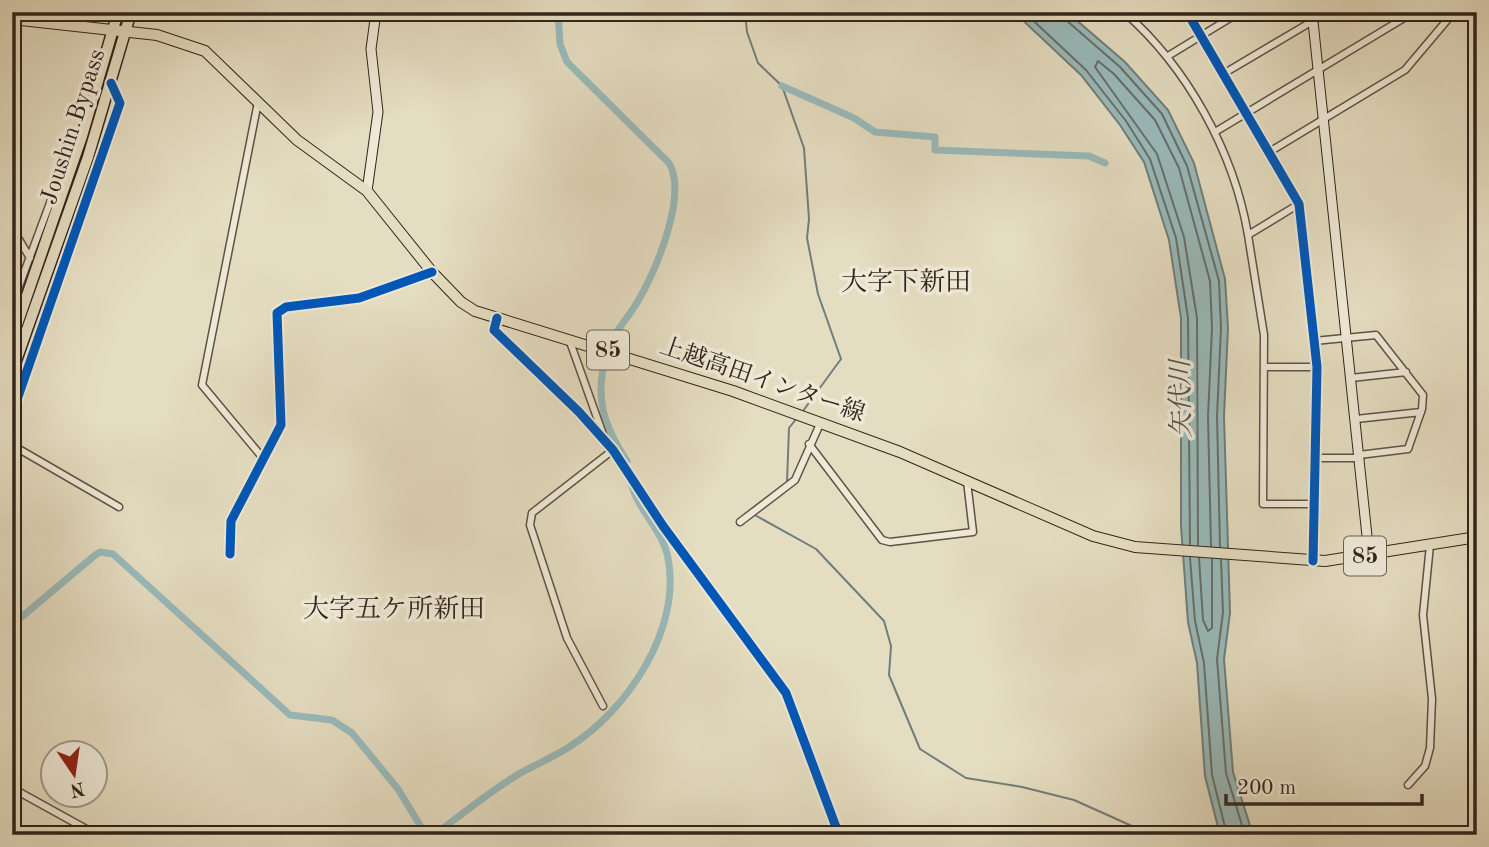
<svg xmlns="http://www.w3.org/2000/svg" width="1489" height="847" font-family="'Old Standard TT','Noto Serif JP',serif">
<rect width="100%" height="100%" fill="#e5ddc1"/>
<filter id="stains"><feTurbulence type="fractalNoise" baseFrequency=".00286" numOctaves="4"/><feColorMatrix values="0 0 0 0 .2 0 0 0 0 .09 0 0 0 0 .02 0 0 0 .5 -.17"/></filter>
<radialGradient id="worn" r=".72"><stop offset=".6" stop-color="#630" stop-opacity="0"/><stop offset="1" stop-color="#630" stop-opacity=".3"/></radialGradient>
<path fill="#99babb" stroke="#6f7e7b" stroke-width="2" d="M 1014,12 L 1067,12 L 1125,62 L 1168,110 L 1194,163 L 1225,279 L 1228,328 L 1224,416 L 1230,613 L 1224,659 L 1233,772 L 1253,835 L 1220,835 L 1205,776 L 1197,663 L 1188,622 L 1181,526 L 1181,318 L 1169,240 L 1144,162 L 1120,125 L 1081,75 Z"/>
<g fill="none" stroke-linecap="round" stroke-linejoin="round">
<path stroke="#656f6a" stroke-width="2" d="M 1024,12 L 1086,70 L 1126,121 L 1150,159 L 1176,238 L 1188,318 L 1190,544
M 1063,12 L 1066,20 L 1120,67 L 1162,114 L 1187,166 L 1219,281 L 1221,328 L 1217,416 L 1220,547
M 1198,545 L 1197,318 L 1184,237 L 1157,154 L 1095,67 L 1098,61 L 1114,74 L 1155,120 L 1179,168 L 1210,281 L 1212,328 L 1208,416 L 1211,546
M 1190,558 L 1195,621 L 1204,663 L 1212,775 L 1227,835
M 1199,558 L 1203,620 L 1208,631 L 1212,628 L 1212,559
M 1221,560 L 1223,612 L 1217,659 L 1226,773 L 1245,835"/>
<path stroke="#6f7e7b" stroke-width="2" d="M 745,12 L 747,32 L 758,63 L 782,86 L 804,148 L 809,219 L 807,238 L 818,294 L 841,359 L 803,411
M 787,482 L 789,428 L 797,418
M 753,514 L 816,549 L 884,621 L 891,646 L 889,675 L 920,749 L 966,778 L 1022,787 L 1074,800 L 1152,835"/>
<path stroke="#99babb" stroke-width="7" d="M 558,12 L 560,44 L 567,62 L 669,163 C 688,195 656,270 638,301 C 629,317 615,330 609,347
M 782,86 L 854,118 L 875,132 L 935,137 L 935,150 L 1089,156 L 1105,163
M 606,357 C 594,398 604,426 627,461
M 12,625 L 94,556 L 100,552 L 113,554 L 290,715 L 332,720 L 352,733 L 398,789 L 426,835
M 434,835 C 461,815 488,793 517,775 C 534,765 552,758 569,747 C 627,711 682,629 668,558 C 663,530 637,510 631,482"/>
<defs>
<path id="street" d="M 1124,12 C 1187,67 1234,152 1248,235
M 1187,12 L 1299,204 L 1317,367 L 1313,561
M 1168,56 L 1240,12
M 1223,74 L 1328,12
M 258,102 L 202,385 L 262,457
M 1215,132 L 1414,12
M 1271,151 L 1405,70 L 1454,12
M 1299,204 L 1248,235 L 1264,335 L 1263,504 L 1313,504
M 14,231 L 30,258
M 12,305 L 73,141 L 80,137
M 497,318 L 494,330 L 579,412 L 613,450 L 532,513 L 530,525 L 567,638 L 603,706
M 569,339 L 605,440
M 1314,341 L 1376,335 L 1423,395 L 1422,409 L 1408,449 L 1359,455
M 1265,367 L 1317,367
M 1351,378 L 1406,372
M 12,414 L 120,103 L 111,83
M 1356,419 L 1421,412
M 809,444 L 882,540 L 890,542 L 973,532 L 967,481
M 12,445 L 119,507
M 1314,458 L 1360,458
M 740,522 L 795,480 L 820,424
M 230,554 L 231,521 L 281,425 L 277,313 L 286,307 L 359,298 L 432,272
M 786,693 L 839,835
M 1408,785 L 1425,766 L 1430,748 L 1432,699 L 1423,615 L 1430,545
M 12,788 L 97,835
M 968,834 L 968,835"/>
<path id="secondary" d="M 1312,12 L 1369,555
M 367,191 L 378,112 L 371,49 L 376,12
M 613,450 L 663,526 L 786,693"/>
<path id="primary" d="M 12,19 L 157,35 L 205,51 L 297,140 L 367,191 L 432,272 L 461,302 L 475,311 L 733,391 L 900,452 L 1093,536 L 1135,547 L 1325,561 L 1477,537"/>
<path id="highway" d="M 12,339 L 82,136 L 118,12
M 12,372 L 88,157 L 131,12"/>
</defs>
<use href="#street" stroke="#5e5244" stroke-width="9"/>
<use href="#secondary" stroke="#31241a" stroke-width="11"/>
<use href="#primary" stroke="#31241a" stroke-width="12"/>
<use href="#highway" stroke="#31241a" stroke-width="13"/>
<use href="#street" stroke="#eee9d7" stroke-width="6"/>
<use href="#secondary" stroke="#eee9d7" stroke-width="9"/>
<use href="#primary" stroke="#e5ddc1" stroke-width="10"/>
<use href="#highway" stroke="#e5ddc1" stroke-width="10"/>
<defs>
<path id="cycleway" d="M 1187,12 L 1299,204 L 1317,367 L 1313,561
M 497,318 L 494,330 L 579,412 L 613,450 L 663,526 L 786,693 L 839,835
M 12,414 L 120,103 L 111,83
M 230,554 L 231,521 L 281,425 L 277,313 L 286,307 L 359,298 L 432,272"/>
</defs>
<use href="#cycleway" stroke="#eee9d7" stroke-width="13"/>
<use href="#cycleway" stroke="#0057b8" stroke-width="9"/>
</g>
<g text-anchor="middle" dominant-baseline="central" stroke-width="7" stroke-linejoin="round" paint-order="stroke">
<g fill="#eee9d7" stroke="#6a5f53" stroke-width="2">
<rect x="587" y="330.5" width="42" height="39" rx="5"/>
<rect x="1344" y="536.5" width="42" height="39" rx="5"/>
</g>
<g font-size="23" font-weight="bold" fill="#31241a">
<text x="608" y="350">85</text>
<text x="1365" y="556">85</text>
</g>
<g font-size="24" fill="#31241a" stroke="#eee9d7">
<text transform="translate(74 127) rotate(-72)">Joushin Bypass</text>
<text transform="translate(762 381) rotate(19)">上越高田インター線</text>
</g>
<g font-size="26" fill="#31241a" stroke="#eee9d7">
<text x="906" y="283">大字下新田</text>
<text x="394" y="610">大字五ケ所新田</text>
</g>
<g font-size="26" font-style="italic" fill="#50514a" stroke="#eee9d7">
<text transform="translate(1182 399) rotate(-91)">矢代川</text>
</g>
</g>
<rect width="1489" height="847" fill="none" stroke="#e5ddc1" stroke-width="42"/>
<rect x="14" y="14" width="1461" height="819" fill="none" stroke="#31241a" stroke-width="3.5"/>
<rect x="21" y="21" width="1447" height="805" fill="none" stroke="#31241a" stroke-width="2"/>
<g transform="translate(74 774) rotate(167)"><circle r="33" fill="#eee9d7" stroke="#a29a8b" stroke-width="2"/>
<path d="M0-5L12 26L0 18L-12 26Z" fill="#8f2418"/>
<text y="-10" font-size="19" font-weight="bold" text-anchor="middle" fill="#31241a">N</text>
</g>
<path d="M1226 794v10h196v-10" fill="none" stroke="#31241a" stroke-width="3.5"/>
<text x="1237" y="794" font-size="21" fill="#31241a" stroke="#eee9d7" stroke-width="5" paint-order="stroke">200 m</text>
<rect width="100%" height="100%" filter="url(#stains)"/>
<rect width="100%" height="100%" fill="url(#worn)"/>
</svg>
